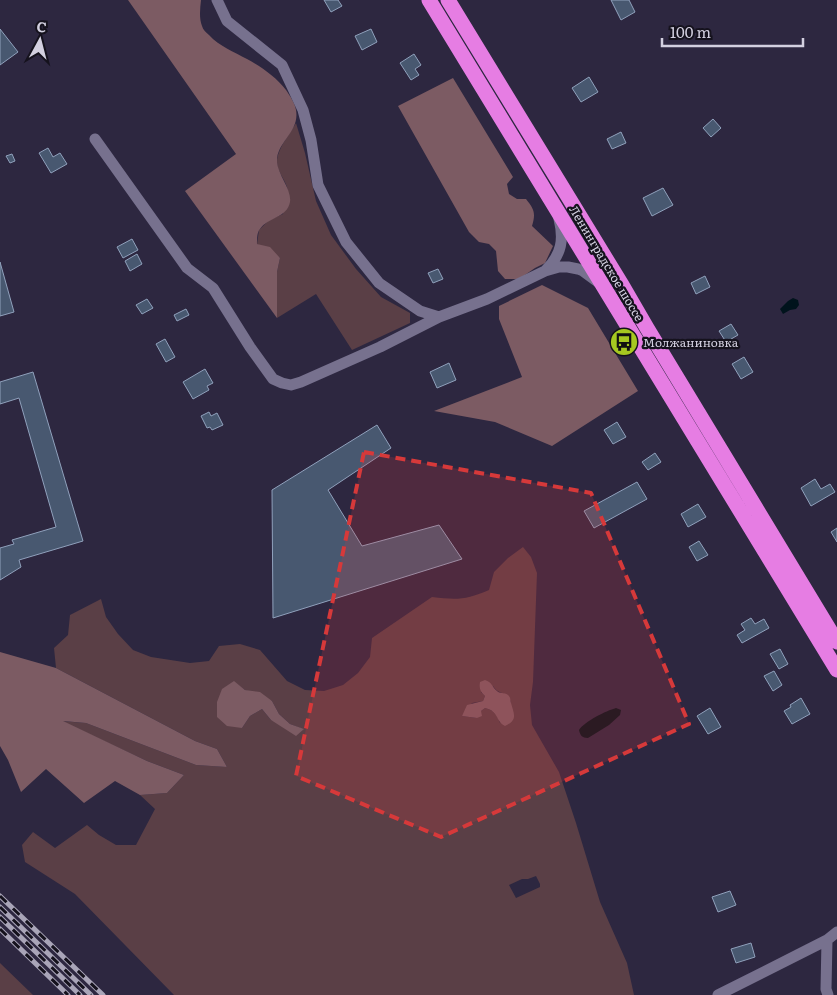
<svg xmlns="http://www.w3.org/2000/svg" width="837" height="995" font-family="Literata,serif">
<rect width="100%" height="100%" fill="#2d2740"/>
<path fill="#5a3f46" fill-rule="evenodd" d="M 296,123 L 305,153 L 316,201 L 331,235 L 356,269 L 381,297 L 410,313 L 410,323 L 352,350 L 316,294 L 277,318 L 277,272 L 280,258 L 257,244 L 259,230 L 269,220 L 283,214 C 284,207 288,193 287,187 C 284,178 277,171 277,162 C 277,149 290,134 296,123 Z
M 523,547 L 531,557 L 537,573 L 533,682 L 530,705 L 532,725 L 559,772 L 576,823 L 600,902 L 627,963 L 634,995 L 174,995 L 75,894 L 25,862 L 22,845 L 33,832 L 55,848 L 87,825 L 99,835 L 116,845 L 136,845 L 155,809 L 140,795 L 167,793 L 184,775 L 147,761 L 61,721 L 86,723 L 196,765 L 227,767 L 217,749 L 195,741 L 56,668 L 54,648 L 68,635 L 70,615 L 101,599 L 106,617 L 118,634 L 133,650 L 151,657 L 190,663 L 209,661 L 219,646 L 240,644 L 260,650 L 287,681 L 305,690 L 324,691 L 343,685 L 358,673 L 370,657 L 372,638 L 432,597 C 457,600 466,600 489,590 L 494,572 L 508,558 ZM 234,682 L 245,690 L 272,701 L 279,714 L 290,724 L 303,729 L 271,720 L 262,709 L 250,716 L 242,728 ZM 493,686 C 499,696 508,690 511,703 L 500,723 C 497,715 494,710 485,708 L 481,711 L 477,718 L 462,716 L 472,703 L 483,701 L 485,696 L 481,692 ZM 536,876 L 540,884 L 540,887 L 516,898 L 509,885 L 522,879 L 528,879 Z
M 0,963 L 33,995 L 0,995 Z"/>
<path fill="#7c5b63" d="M 128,0 L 201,0 C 200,9 199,18 202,26 C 203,30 206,32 209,35 C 219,46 234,52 247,59 C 262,67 276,77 286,90 C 290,96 295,103 296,110 C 300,132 276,142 277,162 C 278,175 292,190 290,202 C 287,218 268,217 260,229 C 257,232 257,239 257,244 L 270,247 L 280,258 L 277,272 L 277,318 L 185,191 L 236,154 Z
M 453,78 L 513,177 L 507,184 L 509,194 L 517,199 L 526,199 C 534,209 536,213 532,226 L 553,246 L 545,263 L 535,268 L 519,279 L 505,279 L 498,271 L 496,251 L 489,244 L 479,242 L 469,232 L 398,106 Z
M 542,285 L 588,308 L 638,391 L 552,446 L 495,422 L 434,411 L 522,377 L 499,319 L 499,306 Z
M 0,652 L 56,668 L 195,741 L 217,749 L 227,767 L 196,765 L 86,723 L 63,721 L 147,761 L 184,775 L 167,793 L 140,795 L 115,781 L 84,803 L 46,769 L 21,792 L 8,760 L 0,746 Z
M 485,680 C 492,682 492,687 497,691 C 500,694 504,692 508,695 C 511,698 510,699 511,703 C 514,714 518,720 505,726 C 495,721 499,711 485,708 L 481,711 L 482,716 L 477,718 L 462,716 L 467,705 L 483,701 L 485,696 C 480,691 479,688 480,682 Z
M 234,681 L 245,690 L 260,692 L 272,701 L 279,714 L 290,724 L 304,729 L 296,736 L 271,720 L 262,709 L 250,716 L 242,728 L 227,726 L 217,717 L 217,702 L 222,689 Z"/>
<path fill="#00131c" d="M 793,298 L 798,300 L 799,305 L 796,309 L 790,310 L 783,314 L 780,309 L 788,301 Z
M 616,708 L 621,710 L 620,715 L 609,725 L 588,738 C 582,738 580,735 579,730 C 585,721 606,711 616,708 Z"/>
<path fill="#485870" stroke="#90a1bc" d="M 324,0 L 338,0 L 342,6 L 331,12 Z
M 611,0 L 629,0 L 635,12 L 621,20 Z
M 0,29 L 18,52 L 0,65 Z
M 371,29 L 377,42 L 362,50 L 355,36 Z
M 414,54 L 421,65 L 415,69 L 419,75 L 411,80 L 400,63 Z
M 589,77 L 598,92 L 581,102 L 572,88 Z
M 713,119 L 721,128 L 711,137 L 703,128 Z
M 621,132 L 626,143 L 612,149 L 607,139 Z
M 48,148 L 53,157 L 60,153 L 67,164 L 51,173 L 39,153 Z
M 12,154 L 15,161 L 10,163 L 6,156 Z
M 663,188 L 673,205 L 652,216 L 643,198 Z
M 132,239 L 138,250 L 123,258 L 117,247 Z
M 137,254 L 142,264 L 130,271 L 125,261 Z
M 0,262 L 14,312 L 0,316 Z
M 438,269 L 443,279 L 433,283 L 428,273 Z
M 705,276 L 710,287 L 696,294 L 691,283 Z
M 147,299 L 153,308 L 142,314 L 136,305 Z
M 186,309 L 189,315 L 177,321 L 174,315 Z
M 731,324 L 738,335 L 726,342 L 719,331 Z
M 165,339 L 175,357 L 166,362 L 156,344 Z
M 744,357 L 753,372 L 741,379 L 732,364 Z
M 449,363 L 456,380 L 437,388 L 430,372 Z
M 205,369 L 213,383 L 207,386 L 209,390 L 193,399 L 183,382 Z
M 33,372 L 83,541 L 19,560 L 21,567 L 0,580 L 0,548 L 14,544 L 12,540 L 56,527 L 19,398 L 0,404 L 0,382 Z
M 209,412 L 211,416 L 217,413 L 223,425 L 212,430 L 210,427 L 207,428 L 201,416 Z
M 617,422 L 626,437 L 613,444 L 604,430 Z
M 377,425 L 391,448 L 328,490 L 362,546 L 439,525 L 462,559 L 273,618 L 272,490 Z
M 655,453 L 661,462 L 648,470 L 642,462 Z
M 815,479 L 821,489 L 830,484 L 835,492 L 811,506 L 801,488 Z
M 637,482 L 647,499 L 594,528 L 584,511 Z
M 698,504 L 706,517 L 688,527 L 681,514 Z
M 837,528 L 837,542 L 831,532 Z
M 699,541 L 708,555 L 697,561 L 689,547 Z
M 751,618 L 755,624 L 764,619 L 769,628 L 742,643 L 737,635 L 745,630 L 741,624 Z
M 780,649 L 788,664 L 779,669 L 770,654 Z
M 774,671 L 782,685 L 773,691 L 764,676 Z
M 801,698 L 810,714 L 792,724 L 784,711 L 791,707 L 790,705 Z
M 710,708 L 721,727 L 708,734 L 697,716 Z
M 730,891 L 736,905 L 718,912 L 712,897 Z
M 751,943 L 755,957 L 736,963 L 731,949 Z"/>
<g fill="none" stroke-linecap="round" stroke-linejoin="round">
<path stroke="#77718e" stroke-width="11" d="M 217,0 L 227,21 L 282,65 L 303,110 L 311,140 L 318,185 L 346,242 L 379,283 L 420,311 L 439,317
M 95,139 L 187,268 L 213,288 L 250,347 L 273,379 L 282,383 L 291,385 L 301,382 L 380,347 L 439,317 L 487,299 L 545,271 L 559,267 L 568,267 L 578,269 L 583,271 L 598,282
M 546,270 C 562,254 564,239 559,219
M 827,940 L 826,989 L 828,995
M 718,995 L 827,940 L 837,932"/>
<path stroke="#e67de3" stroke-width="15" d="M 429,0 L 837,670
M 448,0 L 622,285 L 647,328 L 837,642"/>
<defs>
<path id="rail" d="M 0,896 L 103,995
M 0,907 L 91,995
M 0,917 L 80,995
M 0,929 L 68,995"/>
</defs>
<use href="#rail" stroke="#a9a5b8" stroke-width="5"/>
<use href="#rail" stroke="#15121d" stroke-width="3" stroke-dasharray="9" stroke-linecap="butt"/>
</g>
<path fill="#d6393a" fill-opacity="0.2" stroke="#d6393a" stroke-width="4" stroke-dasharray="10 6" stroke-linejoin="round" d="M 364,452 L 591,493 L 689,724 L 441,837 L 296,776 Z"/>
<defs>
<symbol id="bus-disc" viewBox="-11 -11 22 22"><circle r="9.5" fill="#a6c820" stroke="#15121d"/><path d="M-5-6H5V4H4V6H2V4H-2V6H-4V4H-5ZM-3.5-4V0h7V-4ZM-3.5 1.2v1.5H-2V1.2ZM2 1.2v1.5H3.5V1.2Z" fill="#111"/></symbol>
</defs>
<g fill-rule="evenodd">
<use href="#bus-disc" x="608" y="326" width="32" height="32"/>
</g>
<g text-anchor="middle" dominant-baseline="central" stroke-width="4.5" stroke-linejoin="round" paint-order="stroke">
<g font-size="12" fill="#d3d0e0" stroke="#15121d">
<text transform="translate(607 263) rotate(59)">Ленинградское шоссе</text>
</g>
<g font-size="12" fill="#d3d0e0" stroke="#15121d" text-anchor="start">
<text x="643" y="342">Молжаниновка</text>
</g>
</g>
<g transform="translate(40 40) rotate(7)" stroke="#15121d" stroke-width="4" paint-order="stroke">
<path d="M0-4L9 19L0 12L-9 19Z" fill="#d3d0e0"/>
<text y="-8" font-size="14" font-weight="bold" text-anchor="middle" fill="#d3d0e0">С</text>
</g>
<path d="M662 38v8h141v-8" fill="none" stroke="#d3d0e0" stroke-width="2.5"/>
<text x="670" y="38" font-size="15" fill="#d3d0e0" stroke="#15121d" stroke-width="4" paint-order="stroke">100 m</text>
</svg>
